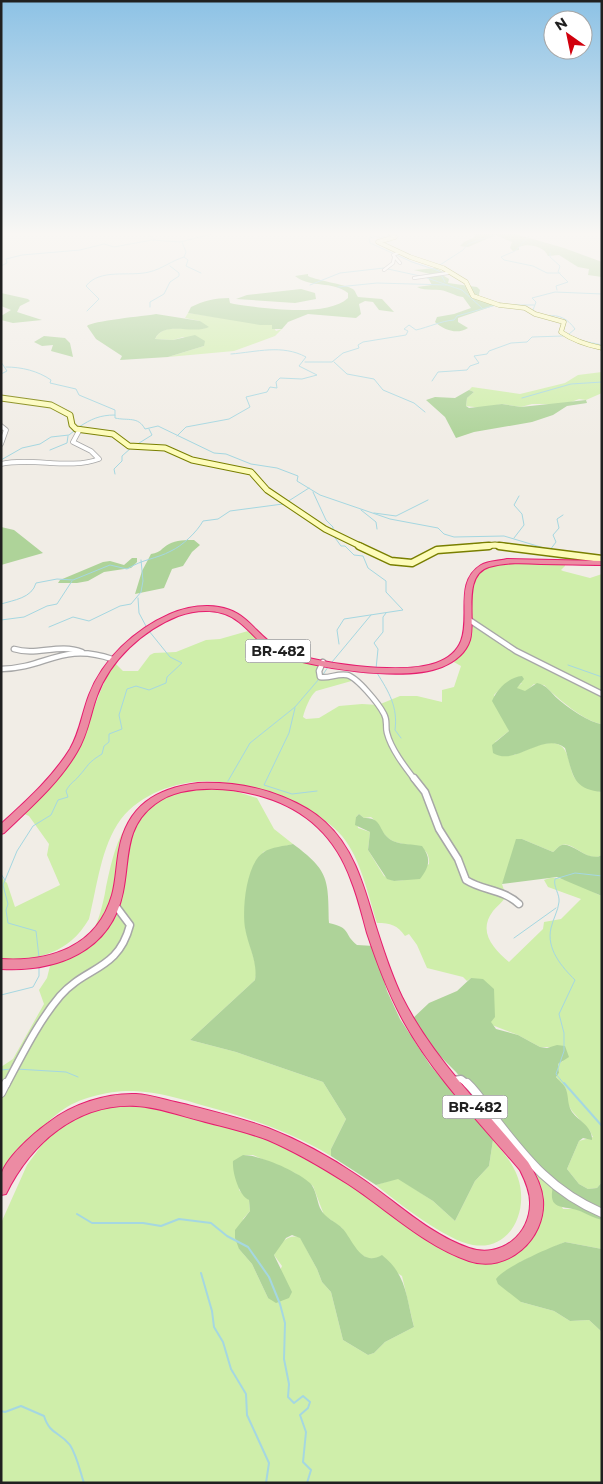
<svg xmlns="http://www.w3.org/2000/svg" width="603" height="1484" font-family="Montserrat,sans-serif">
<rect width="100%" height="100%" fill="#f1ede6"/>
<path fill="#cfeeaa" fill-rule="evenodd" d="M 188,313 L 272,325 L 276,331 L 282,329 L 275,336 L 234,351 L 168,357 L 204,346 L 183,337 L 173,340 L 155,339 C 164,321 189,332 205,328 L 200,321 L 185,318 Z
M 602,372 L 602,393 L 586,400 L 579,399 L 566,404 L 532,404 L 521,407 L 502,404 L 482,408 L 466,406 L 467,398 L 474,392 L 469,390 L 472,387 L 520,394 L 565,383 L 578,375 Z
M 512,562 L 565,562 L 565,566 L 561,570 L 563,571 L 590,578 L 602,574 L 602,724 C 585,722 557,698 544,685 L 534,684 L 525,692 L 516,688 L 522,683 L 503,686 L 494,695 L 509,731 L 495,742 L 514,755 C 525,751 539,743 551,743 C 569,743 568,762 573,775 C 576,783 593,791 602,792 L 602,855 C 587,864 574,841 562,845 C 558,846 556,850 553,852 L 522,839 L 502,884 L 506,896 C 503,902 498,905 493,911 C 477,932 494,949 509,962 L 543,929 L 544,922 L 561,919 L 581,899 L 548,887 L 544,880 C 559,872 586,889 602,896 L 602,1182 L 597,1188 L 588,1189 L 579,1184 L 567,1169 L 579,1141 L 593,1137 L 590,1131 L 572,1111 L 567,1103 L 566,1089 L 556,1077 L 559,1073 L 558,1064 L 563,1061 L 552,1047 L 540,1047 L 518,1035 L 492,1025 L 471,978 L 467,981 L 463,977 L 427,968 L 417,945 L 409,934 L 405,936 C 397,925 391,923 377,923 C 368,895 361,859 342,836 C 322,813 296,804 267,795 C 252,790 236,784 220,782 C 185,778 143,791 121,819 C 101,846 97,887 89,919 C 68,955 39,958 1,962 L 1,877 L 7,883 L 15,907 L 60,885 L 47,855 L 49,844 L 29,816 L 20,812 C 45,787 70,763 85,730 C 95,707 102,684 114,662 L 123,671 L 138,671 L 150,655 L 154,653 L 176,652 L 206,640 L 220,639 L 248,631 L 271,650 L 321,664 L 318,671 L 322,676 L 341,673 L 355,680 L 316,691 C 310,696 305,709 303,717 L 306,719 L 319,718 L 339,706 L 362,704 L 378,705 L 400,696 L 417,696 L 442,702 L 442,690 L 454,687 L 461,666 L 452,661 C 481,643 467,629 468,603 C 468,594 471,584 473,576 L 487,567 ZM 359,814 L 364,818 L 371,817 C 380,824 381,834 391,840 C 404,848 431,840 429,864 L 405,880 L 394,881 L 384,876 L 368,850 L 370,832 L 358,828 L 356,817 Z
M 197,788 L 228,789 L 257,798 L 274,829 L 293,844 L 263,852 L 245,927 L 257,970 L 255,980 L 190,1040 L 236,1052 L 323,1082 L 346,1119 L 331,1149 L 331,1156 C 292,1132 249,1118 205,1106 C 182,1099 158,1092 134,1091 C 112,1090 79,1097 61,1111 C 31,1133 17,1163 1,1197 L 1,1067 L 13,1059 L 44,1004 L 39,990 L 47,978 L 51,962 C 62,954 79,947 89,936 C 98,926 102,907 105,893 C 118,828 127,803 197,788 Z
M 135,1101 L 285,1141 L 363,1194 L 488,1262 L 534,1227 L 525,1154 L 549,1179 L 563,1209 L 576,1209 L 602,1220 L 602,1249 L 565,1242 L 520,1262 L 521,1302 L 554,1311 L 570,1321 L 589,1320 L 602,1332 L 602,1483 L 1,1483 L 1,1223 L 27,1165 L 47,1138 L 60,1127 L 93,1108 ZM 243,1155 L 253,1155 L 295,1173 L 313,1186 L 324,1215 L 342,1228 L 356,1251 L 367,1258 L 375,1259 L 402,1276 L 414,1327 L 385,1342 L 374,1353 L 368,1355 L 343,1340 L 331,1292 L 322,1282 L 317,1269 L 300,1237 C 287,1234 279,1243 274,1255 L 282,1266 L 268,1298 L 252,1264 L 239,1249 L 243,1219 L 250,1211 L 249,1200 L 239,1190 Z
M 493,1140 C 503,1152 513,1163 518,1178 C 529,1210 511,1251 473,1245 C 447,1241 397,1202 376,1185 L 398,1178 L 433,1201 L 455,1221 L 475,1181 L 489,1166 Z"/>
<path fill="#aed399" d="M 473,233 L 512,233 L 564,248 L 602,262 L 602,277 L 588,275 L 589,269 L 578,267 L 559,255 L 548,256 C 544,246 528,243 519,247 L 519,250 L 513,251 L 510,248 L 512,242 L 496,235 L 468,247 L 460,246 L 464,242 L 475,237 Z
M 436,268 L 443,272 L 441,274 L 449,279 L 448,283 L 477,287 L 480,290 L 478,299 L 481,301 L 499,304 L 458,318 L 458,322 L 468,328 C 457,335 444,330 435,322 L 437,317 L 454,314 L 471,308 L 463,297 C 454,296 449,291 440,290 C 432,289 424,291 417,287 L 432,285 L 428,278 L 434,275 L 414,270 Z
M 308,274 L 308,276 C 318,281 350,285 354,290 C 356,292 356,295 358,297 L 382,299 L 394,312 L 379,310 L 373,302 L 365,301 L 359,304 L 361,314 L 356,318 L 308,314 L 288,322 L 282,329 L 272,329 L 272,325 L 260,325 L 188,313 L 191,307 C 203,301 215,298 229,298 L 230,303 L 234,304 C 261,308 327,318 348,298 L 348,293 C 331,280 312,289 295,276 Z
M 301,289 L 315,293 L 316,299 L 295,303 L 236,299 L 247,295 Z
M 1,293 L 28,299 L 30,301 L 20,306 L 17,312 L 42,320 L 13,323 L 1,320 L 1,316 L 11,310 L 1,306 Z
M 156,314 L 200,321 L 209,327 C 193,335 164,320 155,339 L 173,340 L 195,335 L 205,341 L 204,346 L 168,357 L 120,360 L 122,356 L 96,339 L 87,326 C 91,321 145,316 156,314 Z
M 44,336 L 65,338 L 70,343 L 73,357 L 51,351 L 53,345 L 42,346 L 34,342 Z
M 469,390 L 474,392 L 467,398 L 466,406 L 469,408 L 502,404 L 521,407 L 586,400 L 587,403 L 567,406 L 553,415 L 532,422 L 474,432 L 456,438 L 445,417 L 426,400 L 435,397 L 455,398 Z
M 1,527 L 14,530 L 43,553 L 1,565 Z
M 194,540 L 200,545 L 192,552 L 183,566 L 172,569 L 164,588 L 135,594 L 142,571 L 151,554 C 162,552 160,549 169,544 C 176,540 186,540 194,540 Z
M 132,558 L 137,558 L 137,562 L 131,568 L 104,572 L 88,581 L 77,583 L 58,583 L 60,580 L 103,562 L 110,561 L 124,565 Z
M 522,676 L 524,679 L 517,688 L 525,691 L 537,683 C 547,685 551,693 558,699 C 568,708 590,723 602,724 L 602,792 C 571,789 573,773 565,748 C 543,731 516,767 493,753 L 492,745 L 509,731 L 492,701 C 497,689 509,677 522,676 Z
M 359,814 L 364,818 C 384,817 377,833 393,841 C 402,845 413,844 422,846 C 431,858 430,866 420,879 L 394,881 L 387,879 L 368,850 L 370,832 L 355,825 L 356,817 Z
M 516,839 L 522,839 L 553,852 C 556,850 558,846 562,845 C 573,842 588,863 602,855 L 602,896 L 557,877 L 502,884 Z
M 293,844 C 330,871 328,880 329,923 C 352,928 343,934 357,945 L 374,946 L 387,991 L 400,1019 L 430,1065 L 493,1140 L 489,1166 L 475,1181 L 455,1221 L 433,1201 L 398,1179 L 376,1185 L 331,1156 L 331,1149 L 346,1119 L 323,1082 L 236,1052 L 190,1040 L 255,980 C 258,962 248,946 245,928 C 242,909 246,863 264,852 C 271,847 285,846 293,844 Z
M 471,978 L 483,979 L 494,989 L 495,1017 L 491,1022 L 496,1029 L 518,1035 L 540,1047 L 547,1048 L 557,1045 L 565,1046 L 569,1057 L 558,1064 L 559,1073 L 556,1077 C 559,1081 564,1084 566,1089 C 569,1098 567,1104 572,1112 C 579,1121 593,1127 592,1140 L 583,1138 L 579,1141 L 567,1169 L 579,1184 L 588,1189 L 597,1188 L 602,1182 L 602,1220 C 594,1218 587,1214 580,1211 C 566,1205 547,1212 553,1187 L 456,1072 L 435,1051 L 411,1020 L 429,1003 L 457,991 Z
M 243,1155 C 260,1155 297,1171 310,1183 C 316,1189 317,1201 320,1208 C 325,1219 336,1221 343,1229 C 354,1242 361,1267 382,1255 C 407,1275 406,1297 414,1327 L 385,1342 L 374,1353 L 368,1355 L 343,1340 L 331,1292 L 322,1282 L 317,1269 L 300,1238 L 292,1235 L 286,1238 L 274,1255 L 292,1292 L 289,1298 L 276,1303 L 268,1298 L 252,1264 L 239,1249 L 235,1238 L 235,1230 L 250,1211 L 249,1200 C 239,1196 232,1172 233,1161 Z
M 565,1242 L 602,1249 L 602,1332 L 589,1320 L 570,1321 L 554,1311 L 521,1302 L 498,1284 L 496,1279 C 506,1266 549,1248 565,1242 Z"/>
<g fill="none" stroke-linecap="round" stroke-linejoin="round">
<path stroke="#a5d7e1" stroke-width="1" d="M 147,233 L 154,239
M 367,233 L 379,238 L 390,235
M 529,236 L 515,251 L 501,257 L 504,260 L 533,266 L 547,273 L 560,273
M 374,237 L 369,238 L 370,243 L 412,262 L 439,271 L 445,282
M 182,242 L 186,252 L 184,257 L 188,260 L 186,266 L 201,273
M 550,253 L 550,257 L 560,266 L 558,272 L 568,282 L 556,286 L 557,290
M 440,265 L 463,250 L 468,244 L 497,234
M 1,266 L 7,263 L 6,259 L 22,255 L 80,250 L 104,244 L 114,247 L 152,240 L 180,242 L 216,233
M 388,269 L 420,276
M 427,278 L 462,290 L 482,308
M 310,285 L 340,273 L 384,268
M 338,287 L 377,283 L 447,285
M 515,305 L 534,305
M 150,307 L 150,302 L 164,294 L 170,282 L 179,276 L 179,273 L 170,266
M 533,310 L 536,302 L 532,298 L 555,292 L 602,294
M 87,311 L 99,299 L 86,286 C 100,268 129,277 149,272 C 162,269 171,261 184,257
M 547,316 C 559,314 568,319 575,329 L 569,334
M 583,341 L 602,345
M 1,362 L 7,371 L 1,374
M 305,362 L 332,362 L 343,353 L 359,348 L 358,345 L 363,342 L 406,335 L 408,331 L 404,329 L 409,325 L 416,330 C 429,327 441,321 454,320 L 457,316 L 496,305
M 334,362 L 347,374 L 374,379 L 383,390 L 414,403 L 425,412
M 6,367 C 22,367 38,371 51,380 L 50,383 L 76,389 L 79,395 L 115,410 L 115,415
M 432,381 L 438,372 L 467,370 L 470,366 L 479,363 L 474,356 L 487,354 L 489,351 L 511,343 L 527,342 L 532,337 L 563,336
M 522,398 L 571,384 L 602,382
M 79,427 C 91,419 100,415 115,415 L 115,418 C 128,421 138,416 145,429 L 158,426 L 214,453 L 226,454 L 251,464 L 277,468 L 298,476 L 297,481 L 320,495 L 390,519 L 438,528 L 444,534 L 454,537 L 504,536 L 544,548
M 177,436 L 186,427 L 229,419 L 250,407 L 246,397 L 267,392 L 270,387 L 277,388 L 276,382 L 280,378 L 302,379 L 317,375 L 299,366 L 306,357 C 282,344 257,352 231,354
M 136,445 L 152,435 L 149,429
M 50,450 L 67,443 L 68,436
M 1,460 L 22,448 L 40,444 L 51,437 L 69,435 L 74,431
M 115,474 L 114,469 L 122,461 L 122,456 L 131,448
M 313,492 L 326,520 L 333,527 L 333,531
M 287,502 L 309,488
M 361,510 L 376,522 L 377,529
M 374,513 L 396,516 L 428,500
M 333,535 L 341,546 L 345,546 L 354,555 L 363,556 L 368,568 L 386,581 L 386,592 L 403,610 L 344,619 L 337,630 L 339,644
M 514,538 L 524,525 L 522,514 L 514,505 L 519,496
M 550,550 L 556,542 L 553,535 L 559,528 L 557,519 L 563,515
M 138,598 L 139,613 L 147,628
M 1,604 C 14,600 32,598 36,583 L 57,579 L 73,580 L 110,565 L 127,569 C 143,559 156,559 171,551 C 182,546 197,532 203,521 L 218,519 L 230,511 L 283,504
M 1,620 L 24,617 L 47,606 L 57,604 L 72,581
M 49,627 L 73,617 L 89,621 L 120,606 L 131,604 L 141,592 L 143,581 L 141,560
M 332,662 L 371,615
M 568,665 L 602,677
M 376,669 L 378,649 L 374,643 L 383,632 L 383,617 L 386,613
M 377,673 C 389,692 398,707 395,730 L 401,738
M 322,676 L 328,667
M 295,708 L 289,733 L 264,785 L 292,794 L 317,791
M 228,781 L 250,743 L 295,707 L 319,679
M 1,874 L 5,880
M 514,938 L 556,908
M 39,957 L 36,931 L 8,923 L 6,910 L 8,904 L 3,885 L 17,851 L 33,826 L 51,815 L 58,800 L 68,797 L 66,791 C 70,783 74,782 79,776 C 89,765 87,763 102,754 L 104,746 L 109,742 L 109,734 L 122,729 L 119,715 L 127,689 L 136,686 L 149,690 L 166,683 L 167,677 L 182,663 L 170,657 L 149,631
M 1,995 L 33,987 L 39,976 L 39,966
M 16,1069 L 66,1072 L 78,1077
M 1,1070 L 12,1069
M 565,1085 L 556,1074 L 564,1051 L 564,1033 L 559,1014 L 575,980 C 562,967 546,949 551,928 C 553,919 558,911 559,902 C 560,894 553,887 555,879 L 575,873 L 602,876"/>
<path stroke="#a5d7e1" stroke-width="2" d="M 564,1083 L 602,1126
M 77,1214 L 92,1223 L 143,1223 L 161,1226 L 179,1219 L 211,1223 L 227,1236 L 248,1247 L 269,1277 L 280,1304 L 285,1323 L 284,1359 L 289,1384 L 288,1397 L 294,1403 L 303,1396 L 310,1402 L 308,1408 L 300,1415 L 306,1432 L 303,1462 L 311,1470 L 307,1483
M 201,1273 L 212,1311 L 214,1327 L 223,1342 L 231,1369 L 246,1394 L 247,1415 L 269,1463 L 266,1483
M 1,1411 L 5,1412 L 21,1406 L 44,1416 C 50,1435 59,1431 70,1445 C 77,1456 80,1471 84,1483"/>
<defs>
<path id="street-far4" d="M 400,252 L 393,255 L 400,263
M 384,270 L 393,263 L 394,258
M 414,278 L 448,273"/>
<path id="street-far3" d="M 1,426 L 6,430 L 1,444
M 1,464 C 33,457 70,470 99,459 L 91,451 L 73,442 L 80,429"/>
<path id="street-far2" d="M 468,619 L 516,651 L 602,694
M 14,649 C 37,656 59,643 82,652
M 323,662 L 319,671 L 320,677 C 329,679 337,673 347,675 C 357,677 379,704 384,714 C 388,721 385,726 387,733 C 391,749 405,767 415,780
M 1,669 C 47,668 62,642 112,659"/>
<path id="street-far1" d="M 414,778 L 425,792 L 439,829 L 458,859 L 466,880 C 483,891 503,889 519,904
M 453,1080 L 461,1079 L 469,1085
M 6,1085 C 22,1055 38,1022 60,996 C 86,966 118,971 130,925 L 115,905"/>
<path id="street" d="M 467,1083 C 478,1093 487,1108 496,1120 C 528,1161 553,1192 602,1213
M 1,1093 L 6,1083"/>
<path id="secondary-far2" d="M 390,233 L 395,237 L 378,242 L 410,257 L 443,268 L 466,282 L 473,296 L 499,305 L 525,308 L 535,314 L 564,322 L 561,332 C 574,341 587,345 602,348"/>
<path id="secondary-far1" d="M 1,398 L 51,405 L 70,415 L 72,425 L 76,429 L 113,434 L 129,446 L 165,448 L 192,460 L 251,472 L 267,490 L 325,529 L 362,547
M 474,547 L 495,545 L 509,547"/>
<path id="secondary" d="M 359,546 L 391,561 L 412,563 L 437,550 L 489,546
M 499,546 L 602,559"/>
<path id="highway" d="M 507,559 L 602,561 L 602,565 C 582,565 562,564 541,564 C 524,563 506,562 489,567 C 462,575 476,619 470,640 C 466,653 454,662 442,667 C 405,682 311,669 276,653 C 261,646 252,632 239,622 C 222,608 198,609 178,616 C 143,630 110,660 97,696 C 90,715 88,734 77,752 C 59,783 30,808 4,833 L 1,834 L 1,824 C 26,801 52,778 70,749 C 80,732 82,713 89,695 C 103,659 134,630 170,614 C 193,604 224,601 245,619 C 257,629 265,641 279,648 C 311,664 402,675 436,663 C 489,644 444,588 481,565 C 488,561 499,561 507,559 Z
M 198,783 C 227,782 257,786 283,797 C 298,803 313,811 325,822 C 356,850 365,891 377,930 C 384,952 392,976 402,997 C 433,1059 485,1109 528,1162 C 535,1173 542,1187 543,1200 C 546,1239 507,1274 469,1261 C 423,1245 388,1210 348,1184 C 323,1168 296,1152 268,1140 C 247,1132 224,1127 202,1121 C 181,1116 158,1107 136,1106 C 77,1103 31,1143 6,1194 L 1,1195 C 1,1189 0,1182 1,1176 C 4,1159 34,1133 48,1123 C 72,1104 106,1093 136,1094 C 152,1095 168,1101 184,1104 C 212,1111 241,1118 268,1128 C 299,1140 330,1157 358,1176 C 393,1199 428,1234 469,1248 C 500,1259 531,1235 530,1202 C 530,1191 525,1180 520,1170 C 480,1123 434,1076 404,1022 C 388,993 377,963 367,933 C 362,915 358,897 351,880 C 336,838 307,810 264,797 C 238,789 208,786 181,792 C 172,794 163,798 155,804 C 124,827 130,858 123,892 C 111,952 56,972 1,969 L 1,959 C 50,962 97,947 112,895 C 116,881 116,865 119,850 C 127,806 156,788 198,783 Z"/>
</defs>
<use href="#street-far4" stroke="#a7a7a7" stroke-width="4"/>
<use href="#street-far3" stroke="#a7a7a7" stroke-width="5.5"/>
<use href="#street-far2" stroke="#a7a7a7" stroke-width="7"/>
<use href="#street-far1" stroke="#a7a7a7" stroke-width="9"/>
<use href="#street" stroke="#a7a7a7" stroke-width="10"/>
<use href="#secondary-far2" stroke="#797f00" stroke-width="5"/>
<use href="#secondary-far1" stroke="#797f00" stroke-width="7"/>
<use href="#secondary" stroke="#797f00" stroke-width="9"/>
<use href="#highway" stroke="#e61d6e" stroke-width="2"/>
<use href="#street-far4" stroke="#fff" stroke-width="2.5"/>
<use href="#street-far3" stroke="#fff" stroke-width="4"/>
<use href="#street-far2" stroke="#fff" stroke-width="4.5"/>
<use href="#street-far1" stroke="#fff" stroke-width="6"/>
<use href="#street" stroke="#fff" stroke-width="8"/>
<use href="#secondary-far2" stroke="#fdfcb9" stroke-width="4"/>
<use href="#secondary-far1" stroke="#fdfcb9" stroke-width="5"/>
<use href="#secondary" stroke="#fdfcb9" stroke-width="6"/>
<use href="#highway" fill="#ec8ba3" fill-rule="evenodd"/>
</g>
<linearGradient id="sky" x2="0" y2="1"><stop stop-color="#8dc2e5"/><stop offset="0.53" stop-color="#f9f7f4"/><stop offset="1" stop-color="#f9f7f4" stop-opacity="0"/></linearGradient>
<rect width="603" height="441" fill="url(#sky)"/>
<g text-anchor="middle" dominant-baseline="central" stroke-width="4" stroke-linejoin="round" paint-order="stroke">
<g fill="#fff" stroke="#636363" stroke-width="1">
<rect x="245.5" y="639.5" width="65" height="23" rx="4"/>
<rect x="442.5" y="1095.5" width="65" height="23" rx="4"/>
</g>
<g font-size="14" font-weight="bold" fill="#202020">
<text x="278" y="651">BR-482</text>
<text x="475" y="1107">BR-482</text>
</g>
</g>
<rect width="603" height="1484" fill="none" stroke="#202020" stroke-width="5"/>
<g transform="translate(568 35) rotate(327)"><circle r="24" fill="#ffffff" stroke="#a6a6a6"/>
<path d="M0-4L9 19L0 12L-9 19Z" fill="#d1000d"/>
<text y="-8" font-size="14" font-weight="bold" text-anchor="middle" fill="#202020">N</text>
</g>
</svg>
